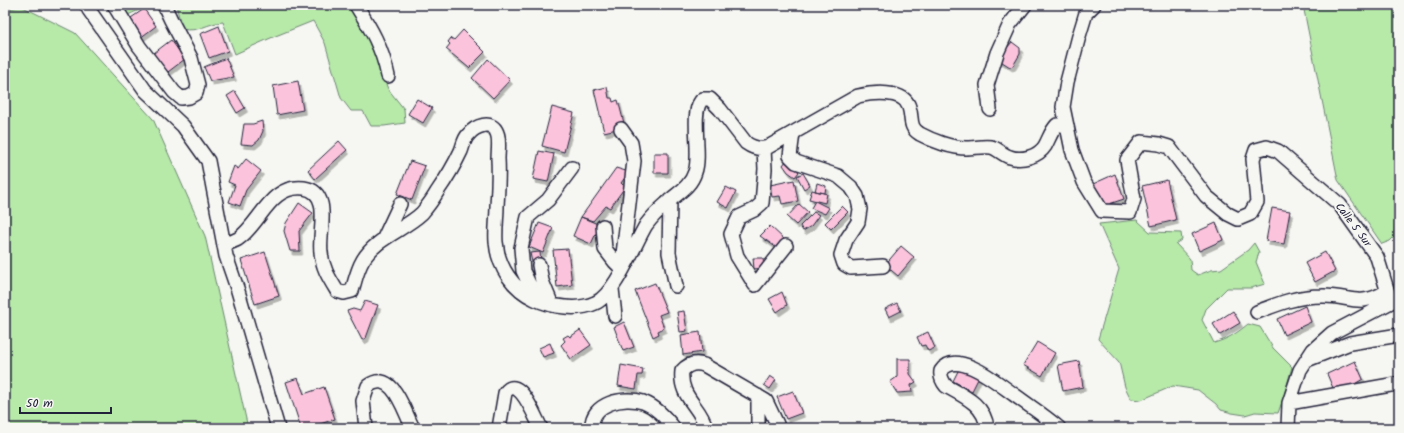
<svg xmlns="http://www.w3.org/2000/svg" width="1404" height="433" font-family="Kalam,sans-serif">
<defs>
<filter id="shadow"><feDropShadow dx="2.5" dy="4" stdDeviation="0" flood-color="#0004"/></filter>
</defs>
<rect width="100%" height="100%" fill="#f6f6f2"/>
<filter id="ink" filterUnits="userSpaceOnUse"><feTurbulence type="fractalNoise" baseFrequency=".025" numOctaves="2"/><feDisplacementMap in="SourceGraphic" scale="8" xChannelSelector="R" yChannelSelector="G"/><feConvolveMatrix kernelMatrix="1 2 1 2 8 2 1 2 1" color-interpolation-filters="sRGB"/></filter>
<g filter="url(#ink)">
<path fill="#b7e9a9" stroke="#6c8672" d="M 118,5 L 144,5 C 136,14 133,11 125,17 Z
M 176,5 L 350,5 L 353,14 L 362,26 L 369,42 L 388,89 L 404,109 L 405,123 L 384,126 L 371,126 L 363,111 L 351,111 L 341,98 L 325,43 L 313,21 L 273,37 L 235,54 L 223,22 C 207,23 198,33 182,29 Z
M 1303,5 L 1399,5 L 1399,176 L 1394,188 L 1396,217 L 1394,237 L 1390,241 L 1382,244 L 1338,180 Z
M 21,6 L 75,33 L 153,119 L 205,236 L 248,428 L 5,428 L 5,10 Z
M 1137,220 L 1150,232 L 1181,233 L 1182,240 L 1176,244 L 1190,259 L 1191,270 L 1198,275 L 1211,270 L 1221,269 L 1248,250 L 1254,243 L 1259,252 L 1256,262 L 1265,284 L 1251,288 L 1227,288 L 1206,309 L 1202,320 L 1214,343 C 1228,339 1237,333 1248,324 L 1260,327 L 1273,348 L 1292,367 L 1283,399 L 1278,413 L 1255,412 L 1245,415 L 1232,413 L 1221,410 L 1216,404 L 1198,390 L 1173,386 L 1141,400 L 1131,399 L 1125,387 L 1119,362 L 1098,339 L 1119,269 L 1099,224 Z"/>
<path fill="#fbc4dc" stroke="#22223b" filter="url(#shadow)" d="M 144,9 L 156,26 L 140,38 L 128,20 Z
M 219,26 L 228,51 L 209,58 L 200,34 Z
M 463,30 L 485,52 L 469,68 L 446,49 L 450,44 L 448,42 L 451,38 L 454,40 Z
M 171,40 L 185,59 L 164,75 L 150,56 Z
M 1012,42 L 1020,48 L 1020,54 L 1013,66 L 1010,67 L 999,60 L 1002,47 L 1006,49 Z
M 226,58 L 234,77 L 210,81 L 204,67 Z
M 488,59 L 510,80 L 493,98 L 472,78 Z
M 298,81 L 303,110 L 277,115 L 273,86 Z
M 607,87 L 609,98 L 612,98 L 613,102 L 618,100 L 625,127 L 604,132 L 594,90 Z
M 235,91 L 245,108 L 237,113 L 227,96 Z
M 417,99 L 432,108 L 423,123 L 408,114 Z
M 552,107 L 574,113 L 564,152 L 542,146 Z
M 262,121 L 263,131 L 259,140 L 253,145 L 241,144 L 244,124 L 253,124 Z
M 339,141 L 347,150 L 315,179 L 308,170 Z
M 539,151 L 554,154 L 548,182 L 533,179 Z
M 654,153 L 668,153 L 668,173 L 654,173 Z
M 246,159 L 261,171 L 246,190 L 240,206 L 229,202 L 235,185 L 228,182 L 234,166 L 238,169 Z
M 410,161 L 425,166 L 412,200 L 397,194 Z
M 786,161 L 799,172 L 795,177 L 788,172 L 783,165 Z
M 616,168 L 629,172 L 621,183 L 625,187 L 610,208 L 606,206 L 593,221 L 581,217 Z
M 803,173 L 810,185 L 804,189 L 797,176 Z
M 1115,174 L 1124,199 L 1103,206 L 1093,184 Z
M 794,180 L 798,201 L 782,204 L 780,196 L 772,197 L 770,185 Z
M 1167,180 L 1176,220 L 1151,226 L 1142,186 Z
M 817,183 L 826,186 L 825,193 L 815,191 Z
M 726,187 L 736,192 L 728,208 L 717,202 Z
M 812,190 L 827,194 L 825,203 L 809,199 Z
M 815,201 L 829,208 L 825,214 L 811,208 Z
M 299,203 L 313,213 L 299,231 L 300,251 L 290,251 L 284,231 L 286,223 Z
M 799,204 L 808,212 L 796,225 L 787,217 Z
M 842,206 L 848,212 L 831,229 L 825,223 Z
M 1272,208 L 1290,211 L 1284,244 L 1266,241 Z
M 814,212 L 819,215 L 811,226 L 803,231 L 800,226 Z
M 581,217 L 600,225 L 591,244 L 573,236 Z
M 539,223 L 553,228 L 543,253 L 529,247 Z
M 1216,223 L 1223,240 L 1199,251 L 1192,234 Z
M 770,226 L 785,240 L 777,248 L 760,236 Z
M 901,246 L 914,257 L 898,276 L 885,265 Z
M 568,249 L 572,285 L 557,287 L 553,250 Z
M 265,252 L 279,296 L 255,304 L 241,260 Z
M 540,252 L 541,262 L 532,262 L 530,253 Z
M 1325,252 L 1335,271 L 1315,282 L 1305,263 Z
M 753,258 L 763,258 L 764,268 L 754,269 Z
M 655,283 L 667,312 L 659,315 L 664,328 L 658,331 L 659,334 L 653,337 L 635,291 Z
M 782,292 L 787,305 L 777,312 L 769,299 Z
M 365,301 L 378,305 L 366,338 L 362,340 L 347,311 L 353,309 L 360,311 Z
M 897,303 L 901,311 L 889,317 L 885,309 Z
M 1305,306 L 1311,322 L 1284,335 L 1277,319 Z
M 684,311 L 687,331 L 680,332 L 677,312 Z
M 1233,311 L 1240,323 L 1220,335 L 1213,324 Z
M 624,322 L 634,347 L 623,351 L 614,327 Z
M 580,330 L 591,345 L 571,359 L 561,345 L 565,341 L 563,338 L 568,335 L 570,337 Z
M 700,332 L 702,352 L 683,355 L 681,335 Z
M 928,332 L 935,348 L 928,351 L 925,345 L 921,346 L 917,337 Z
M 1037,342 L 1055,353 L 1042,376 L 1023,365 Z
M 550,343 L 554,353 L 543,357 L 539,348 Z
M 897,359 L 910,359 L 910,374 L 916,382 L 911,385 L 912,392 L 897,393 L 890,382 L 897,377 Z
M 1079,361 L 1083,387 L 1063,391 L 1058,365 Z
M 1355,361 L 1363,379 L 1336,395 L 1327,374 Z
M 621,365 L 643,369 L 642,375 L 638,375 L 636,389 L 618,386 Z
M 960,367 L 979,377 L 972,391 L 953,381 Z
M 770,376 L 776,380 L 770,389 L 764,385 Z
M 298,378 L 304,394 L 324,387 L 335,419 L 308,428 L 301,428 L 286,382 Z
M 793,391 L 802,413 L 786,419 L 777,397 Z"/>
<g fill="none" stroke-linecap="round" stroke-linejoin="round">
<defs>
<path id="minor" d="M 87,5 L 89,10 L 145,90 L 183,126 L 208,161 L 226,256 L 238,291 L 278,428
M 114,5 L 139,46 L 174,92 L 181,98 L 189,97 L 196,93 L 198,85 L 191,58 L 171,20 L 164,5
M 356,5 C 371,29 382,47 388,76
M 1094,5 L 1086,13 L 1079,36 L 1067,82 L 1063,107 L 1072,150 L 1084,182 L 1102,211 L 1130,212 L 1134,199 L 1127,160 L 1141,142 L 1159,144 L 1169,147 L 1206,196 L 1228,214 L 1238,219 L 1250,214 L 1257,202 L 1253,159 L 1256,150 L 1267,147 L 1278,151 L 1340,205 L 1377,257 L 1391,302 L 1332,333 L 1313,350 L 1300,370 L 1289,403 L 1288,428
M 990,109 L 987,85 L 997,53 L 1010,24 L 1025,5
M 621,129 L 631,143 L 634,161 L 623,254 L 626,262
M 793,133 L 790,156 L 796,162 L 838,176 L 851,187 L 857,196 L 860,209 L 858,222 L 846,240 L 841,255 L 844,264 L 851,268 L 883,266
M 764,148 L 765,169 L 762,203 L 754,210 L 739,217 L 731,234 L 737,256 L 755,285 L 786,246
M 670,200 L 669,253 L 676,286
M 603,226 L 605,249 L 615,262 L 622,269
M 384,238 L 400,204
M 224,245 C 229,243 234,241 238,239 C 261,223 270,184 304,188 C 333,192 318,233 321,252 C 322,267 329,278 337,291 L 344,293 L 352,291 C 355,281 357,270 363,260 C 376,238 404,230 422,213 C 427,207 433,199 437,192 C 446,179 454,166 461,151 C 463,146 464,139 468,135 C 475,126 492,119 497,133 C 500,140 498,151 498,159 C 499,174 498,190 497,206 C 497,218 495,230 496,242 C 498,267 513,289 535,299 C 552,307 578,311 595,303 C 615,295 634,245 646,225 C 652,217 659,210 666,204 C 677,193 690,188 695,172 C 702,154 689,109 703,99 L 710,99 L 720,109 L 746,143 C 753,148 760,150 768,147 L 858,96 C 872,93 904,89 909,107 C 913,118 908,127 920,134 C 933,141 952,148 966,148 C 974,148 983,146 991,147 C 997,148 1003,155 1010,157 C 1021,161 1038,157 1045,146 C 1049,139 1051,131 1057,125 L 1066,125
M 539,265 L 542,281 L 552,305
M 612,289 L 615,316
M 537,300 L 523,271 L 521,248 L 528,217 L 548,200 L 572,168
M 1257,312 C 1280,303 1298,296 1322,296 C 1350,295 1358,309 1387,291
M 1307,360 L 1350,343 L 1399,335
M 1289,403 L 1396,384
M 366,428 L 363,401 L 368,386 C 393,368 404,412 413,428
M 499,428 L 505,393 C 519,372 536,420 541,428
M 592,428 C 590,403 624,396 643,402 C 656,407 665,417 674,428
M 706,428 C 701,406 679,398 682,371 C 688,364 695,362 704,365 L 766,401 L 777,424 L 777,428
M 758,428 L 758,396
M 987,428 C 985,405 964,396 946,386 C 942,381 940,377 941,371 C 957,347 1001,386 1016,396 C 1031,407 1045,416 1059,428"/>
</defs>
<use href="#minor" stroke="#22223b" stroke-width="16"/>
<use href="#minor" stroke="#f6f6f2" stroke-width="13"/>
</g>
</g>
<g text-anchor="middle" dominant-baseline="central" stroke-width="4" stroke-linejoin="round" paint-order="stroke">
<g font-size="11" fill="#22223b" stroke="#f6f6f2">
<text transform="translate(1353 225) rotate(53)">Calle 5 Sur</text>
</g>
</g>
<rect width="1404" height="433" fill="none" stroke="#f6f6f2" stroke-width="20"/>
<rect x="10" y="10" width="1384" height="413" fill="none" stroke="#22223b" stroke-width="1.5" filter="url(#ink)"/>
<path d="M20 407v6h91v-6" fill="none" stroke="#22223b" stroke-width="2"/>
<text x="26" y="407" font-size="12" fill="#22223b" stroke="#f6f6f2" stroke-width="3" paint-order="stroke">50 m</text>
</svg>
